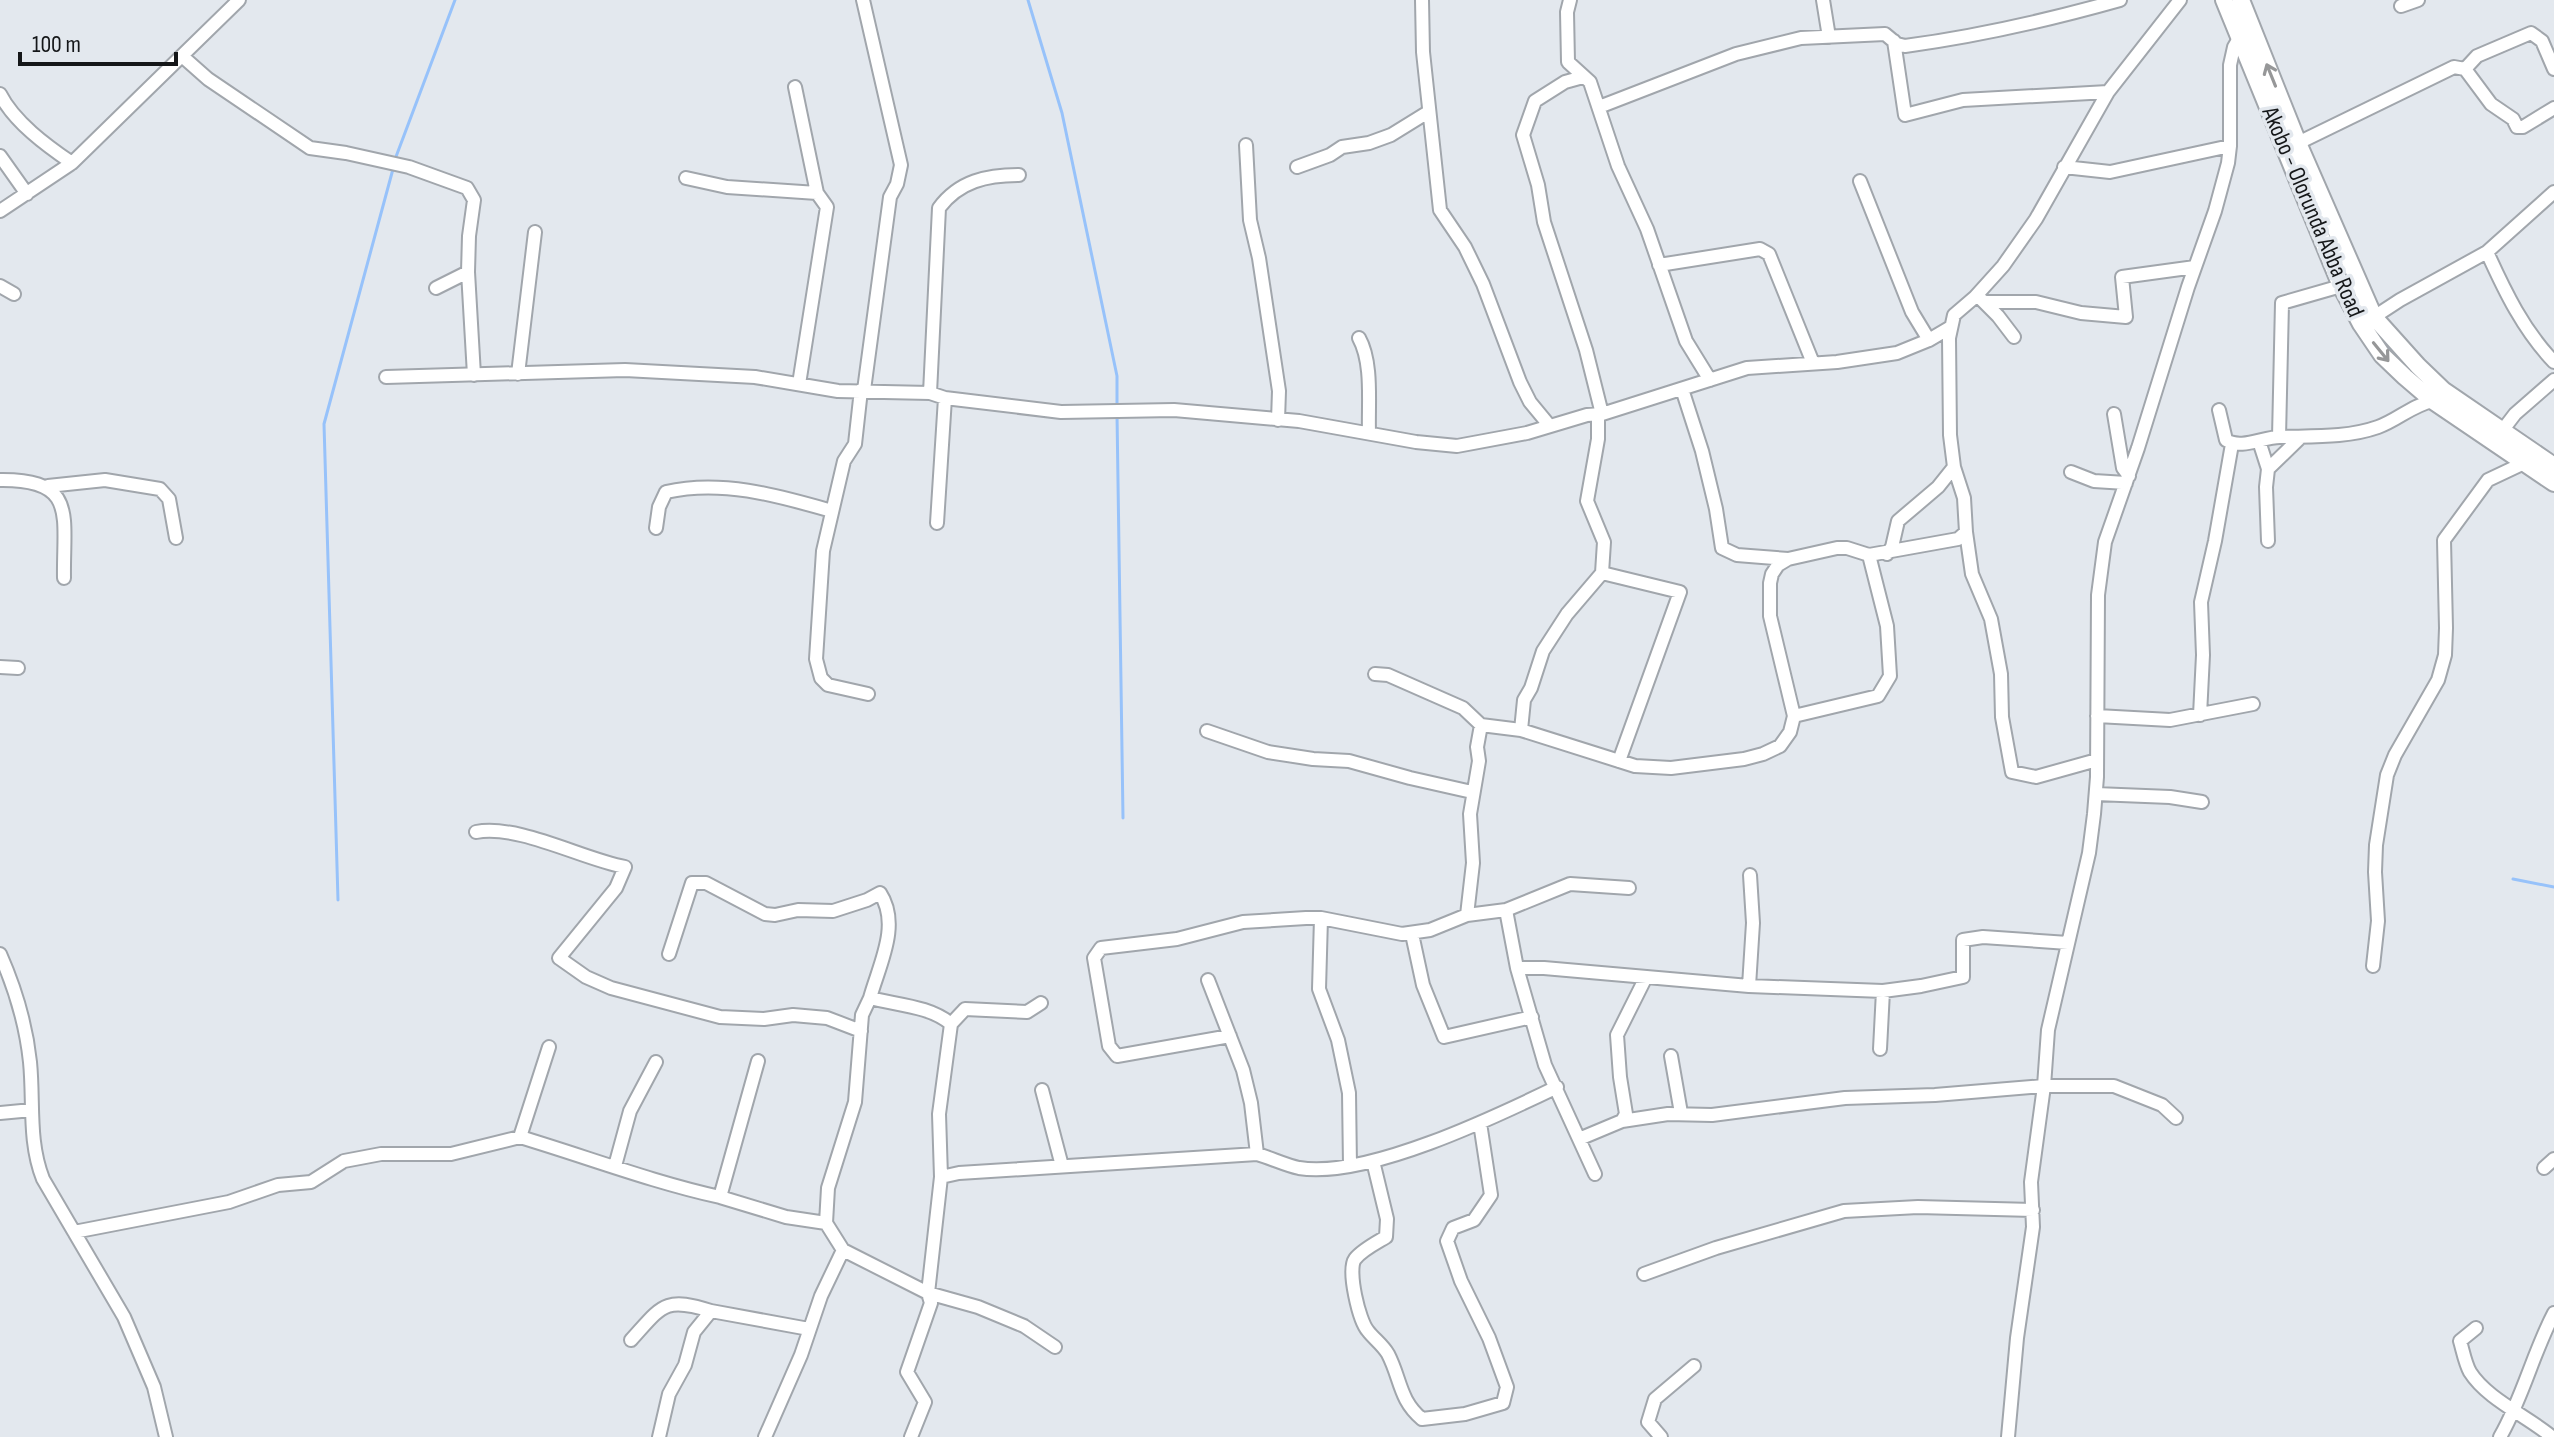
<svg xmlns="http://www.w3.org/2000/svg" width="2554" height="1437" font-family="'Sofia Sans Condensed',sans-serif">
<rect width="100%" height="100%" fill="#e3e8ee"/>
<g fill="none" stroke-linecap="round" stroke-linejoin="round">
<path stroke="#97c2fa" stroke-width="3" d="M 1028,0 L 1062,113 L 1117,376 L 1117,406
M 394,162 L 455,0
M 1117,414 L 1123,818
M 2513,879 L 2554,887
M 338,900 L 324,424 L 393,169"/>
<defs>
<path id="minor" d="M 863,0 L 901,165 L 897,184 L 890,197 L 864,390
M 1422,0 L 1423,52 L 1440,210 L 1465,247 L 1483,284 L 1520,382 L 1530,402 L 1549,425
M 1570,0 L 1567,12 L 1568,62 L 1590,82 L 1618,166 L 1647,229 L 1686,341 L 1710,380
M 1823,0 L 1829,37
M 2401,6 L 2418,0
M 1894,41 L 1905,115 L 1963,100 L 2108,92
M 182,56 L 208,79 L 310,148 L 346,153 L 409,167 L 467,188 L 474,200 L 469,236 L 468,272 L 436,288
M 2465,69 L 2477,56 L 2531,33 L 2542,41 L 2554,69
M 1583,77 L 1565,82 L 1535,101 L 1523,135 L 1538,185 L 1544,222 L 1586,350 L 1602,414
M 795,87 L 817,193 L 827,207 L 799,384
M 0,94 C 14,122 47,146 72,163
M 1599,107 L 1736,54 L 1801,38 L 1885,34 L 1897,44 L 1905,46 C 1979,36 2049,20 2120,0
M 2298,143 L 2454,67 L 2465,69 L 2491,104 L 2513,119 L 2517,127 L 2523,127 L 2554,108
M 1246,145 L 1250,220 L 1259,258 L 1279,391 L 1278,420
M 0,156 L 27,194
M 1297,167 L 1330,155 L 1342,147 L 1369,143 L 1391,135 L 1425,114 L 1429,115
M 2064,167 L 2110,172 L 2230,146
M 686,178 L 727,187 L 817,193
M 1860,181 L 1912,312 L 1929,340
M 0,211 L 72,163 L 239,0
M 2487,252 C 2505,292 2524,331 2554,362
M 1659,265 L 1760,249 L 1769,254 L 1813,363
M 468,272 L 474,375
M 0,286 L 14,294
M 1982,300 L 1998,316 L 2014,337
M 1985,302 L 2036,302 L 2081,313 L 2126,317 L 2122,277 L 2195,267
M 2374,317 L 2400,300 L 2487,252 L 2554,192
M 1359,338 C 1373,363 1368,404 1369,433
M 518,374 L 535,232
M 386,377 L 625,370 L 755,377 L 838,391 L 930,393 L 945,398 L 1061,412 L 1174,410 L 1299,421 L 1416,442 L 1457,446 L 1527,433 L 1587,415 L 1602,414 L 1747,368 L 1837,362 L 1897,353 L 1929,340 L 1951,327
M 1682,389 L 1702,451 L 1716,509 L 1722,548 L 1737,555 L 1788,559
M 861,390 L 855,444 L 844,461 L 823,551 L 816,659 L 821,678 L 828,685 L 868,694
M 930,393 L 939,208 C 959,181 987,175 1019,175
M 2219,410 L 2226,440 C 2241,450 2263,437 2280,437 C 2312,436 2347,438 2378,427 C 2398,420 2412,405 2433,401
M 2114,414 L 2123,468 L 2129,476
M 2502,431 L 2515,414 L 2554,380
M 2279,437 L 2282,303 L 2341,286
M 2259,441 L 2268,469 L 2266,487 L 2268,541
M 2268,469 L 2301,437
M 2071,472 L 2094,481 L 2126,483
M 0,480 C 78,479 63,516 64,578
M 48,486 L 105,480 L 160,489 L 169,499 L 176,538
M 937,523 L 945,398
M 656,528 L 659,507 L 666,492 C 722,479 779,496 832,511
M 1966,532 L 1972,574 L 1991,619 L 2001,674 L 2002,717 L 2012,772 L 2036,777 L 2097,760
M 1887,554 L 1892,547 L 1898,521 L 1938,487 L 1954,467
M 1602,573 L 1680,592 L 1619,761
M 0,667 L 18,668
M 1375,674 L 1388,675 L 1463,708 L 1481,725
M 2200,715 L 2203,655 L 2201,602 L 2215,541 L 2232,444
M 1794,716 L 1878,696 L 1890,676 L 1887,626 L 1869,555
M 2097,716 L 2170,720 L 2253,704
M 1521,730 L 1524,700 L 1531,688 L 1543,651 L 1567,614 L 1602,573 L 1604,542 L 1587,501 L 1598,439 L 1598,414
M 1207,731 L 1268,752 L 1313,759 L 1349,761 L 1410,778 L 1472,792
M 2096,794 L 2170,797 L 2202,802
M 476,832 C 519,824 582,859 625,867 L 616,888 L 559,958 L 586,977 L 611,988 L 720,1017 L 764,1019 L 793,1015 L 827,1018 L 861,1031
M 1506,910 L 1570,884 L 1629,888
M 1467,915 L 1506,910 L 1517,968 L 1545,1065 L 1595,1174
M 1321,918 L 1319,989 L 1338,1040 L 1349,1093 L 1350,1166
M 1412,934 L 1423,985 L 1444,1037 L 1532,1017
M 0,954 C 15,988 26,1024 30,1062 C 34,1102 28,1141 43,1179 L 124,1317 L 154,1387 L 166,1437
M 669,954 L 692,883 L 706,883 L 765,914 L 775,915 L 798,910 L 833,911 L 867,900 L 880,893 C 901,925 879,965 870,998
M 2373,966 L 2378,921 L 2375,872 L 2376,845 L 2387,775 L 2395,755 L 2438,680 L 2445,655 L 2446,628 L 2444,540 L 2488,480 L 2524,463
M 1517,968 L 1544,968 L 1749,986 L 1883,991 L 1921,986 L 1963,977 L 1963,940 L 1983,937 L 2068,943
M 1208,980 L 1243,1070 L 1251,1103 L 1257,1154
M 1749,986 L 1753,923 L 1750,875
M 1230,1036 L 1117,1056 L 1109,1046 L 1094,958 L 1101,948 L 1177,939 L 1243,922 L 1306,918 L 1321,918 L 1402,934 L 1430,930 L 1467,915 L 1473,863 L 1470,814 L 1479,761 L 1477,747 L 1481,725 L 1521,730 L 1635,766 L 1671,768 L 1744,759 L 1763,754 L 1780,746 L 1790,732 L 1794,716 L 1770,616 L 1770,583 L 1772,574 L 1778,565 L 1788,559 L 1837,548 L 1847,548 L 1869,555 L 1958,539 L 1966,532 L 1964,498 L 1954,467 L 1950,435 L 1949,338 L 1954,315 L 1975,297 L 2003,266 L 2036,219 L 2108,92 L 2180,0
M 549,1047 L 520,1137 C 587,1157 652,1182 720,1197
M 1880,1049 L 1883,991
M 1671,1056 L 1681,1113
M 758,1061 L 720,1197 L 786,1217 L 826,1223
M 1042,1090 L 1062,1166
M 0,1113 L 32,1110
M 1622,1121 L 1626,1114 L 1620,1077 L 1617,1035 L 1646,977
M 1579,1139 L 1622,1121 L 1668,1114 L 1712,1115 L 1845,1098 L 1935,1095 L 2044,1086 L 2114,1086 L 2162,1105 L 2176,1118
M 1373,1161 L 1387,1219 L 1386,1237 C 1376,1243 1362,1250 1355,1259 C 1347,1270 1359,1321 1368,1331 C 1374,1339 1382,1344 1388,1354 C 1401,1379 1399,1400 1422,1419 L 1465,1414 L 1503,1403 L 1507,1387 L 1489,1338 L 1461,1281 L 1447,1241 L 1453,1228 L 1474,1220 L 1491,1195 L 1480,1123
M 615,1166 L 630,1111 L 656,1062
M 2544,1168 L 2554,1159
M 941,1177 L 959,1173 L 1257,1154 C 1271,1158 1285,1165 1299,1168 C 1366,1179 1495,1117 1557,1087
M 74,1232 L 229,1202 L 278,1185 L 311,1182 L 344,1161 L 381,1154 L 451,1154 L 520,1137
M 843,1250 L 826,1223 L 828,1188 L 855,1102 L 862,1015 L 870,998 C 897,1005 930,1006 951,1024
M 1644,1274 L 1716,1248 L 1844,1211 L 1918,1207 L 2033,1210
M 2476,1328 L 2460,1341 C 2463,1351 2465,1363 2470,1372 C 2487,1399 2527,1416 2552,1437
M 631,1340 C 662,1306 664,1296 711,1311
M 659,1437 L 669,1394 L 685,1365 L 694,1332 L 711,1311 L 809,1329
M 765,1437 L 801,1355 L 821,1296 L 843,1250 L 928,1293 L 941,1177 L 939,1114 L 951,1024 L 965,1009 L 1027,1012 L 1041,1003
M 911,1437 L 925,1402 L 907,1372 L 931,1303 L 928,1293 L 978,1307 L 1024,1326 L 1055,1347
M 1661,1437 L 1648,1422 L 1655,1399 L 1694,1366
M 2008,1437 L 2017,1338 L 2033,1227 L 2031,1182 L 2044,1086 L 2048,1030 L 2089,853 L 2094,814 L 2097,777 L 2098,595 L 2105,542 L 2138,448 L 2188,287 L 2215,211 L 2228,163 L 2230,146 L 2230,65 L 2234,47 L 2241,35
M 2500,1437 C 2523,1397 2533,1353 2554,1313"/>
<path id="secondary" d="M 2224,0 L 2341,286 L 2361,324 L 2382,355 L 2405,377 L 2433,401 L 2554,483
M 2241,0 L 2298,143 L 2374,317 L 2418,366 L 2443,390 L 2554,466"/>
</defs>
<use href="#minor" stroke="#a1a6ac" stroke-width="16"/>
<use href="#secondary" stroke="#a1a6ac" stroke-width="20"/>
<use href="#minor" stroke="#fff" stroke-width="12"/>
<use href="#secondary" stroke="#fff" stroke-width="16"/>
</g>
<defs><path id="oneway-shaft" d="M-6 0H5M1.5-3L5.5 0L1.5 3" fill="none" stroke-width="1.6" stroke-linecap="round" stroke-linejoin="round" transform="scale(2)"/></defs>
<g stroke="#969798">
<use href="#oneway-shaft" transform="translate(2271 75) rotate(-112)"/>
<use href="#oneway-shaft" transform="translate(2381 352) rotate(51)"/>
</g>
<g text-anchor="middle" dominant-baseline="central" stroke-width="7" stroke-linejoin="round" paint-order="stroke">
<g font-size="24" fill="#151719" stroke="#e3e8ee">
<text transform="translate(2313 212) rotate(67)">Akobo - Olorunda Abba Road</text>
</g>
</g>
<path d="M20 52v12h156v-12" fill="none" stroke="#151719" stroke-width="4"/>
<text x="32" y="52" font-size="24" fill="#151719" stroke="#e3e8ee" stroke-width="6" paint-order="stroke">100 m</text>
</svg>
